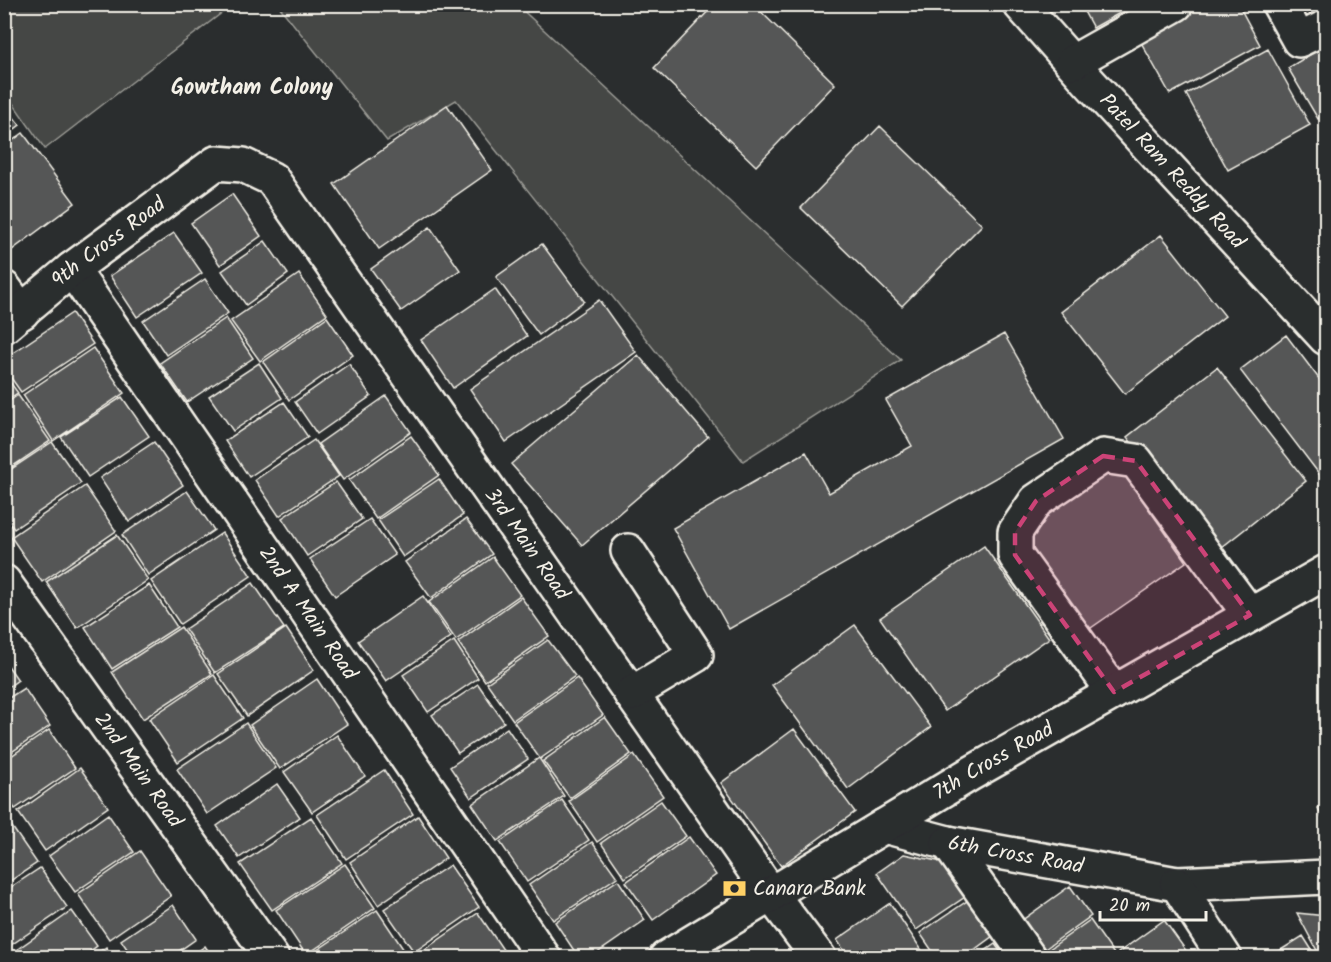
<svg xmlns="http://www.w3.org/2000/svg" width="1331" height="962" font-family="Kalam,sans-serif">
<rect width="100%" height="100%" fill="#2a2d2e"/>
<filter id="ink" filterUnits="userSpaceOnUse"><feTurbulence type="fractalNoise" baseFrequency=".0167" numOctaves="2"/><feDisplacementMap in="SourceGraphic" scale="12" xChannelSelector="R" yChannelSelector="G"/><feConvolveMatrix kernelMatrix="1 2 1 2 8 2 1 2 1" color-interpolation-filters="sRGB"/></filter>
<g filter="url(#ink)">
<path fill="#444645" stroke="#9c9c96" stroke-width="1.5" d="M 4,5 L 5,4 L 232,5 L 45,149 L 5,92 Z
M 278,5 L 517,5 L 901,360 L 743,461 L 456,100 L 387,141 Z"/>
<path fill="#555756" stroke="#f4f1e8" stroke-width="1.5" d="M 715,4 L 753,4 L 835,84 L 756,166 L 654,68 Z
M 1080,4 L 1136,4 L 1093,28 Z
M 1198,4 L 1238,4 L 1260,45 L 1170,94 L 1138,37 Z
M 1304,4 L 1326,4 L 1326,20 L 1318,26 Z
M 1326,45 L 1326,114 L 1318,119 L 1288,68 Z
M 1268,49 L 1310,125 L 1228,170 L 1186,94 Z
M 4,105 L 20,125 L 4,137 Z
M 447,105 L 492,170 L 379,249 L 334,184 Z
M 880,126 L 982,225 L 902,306 L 801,208 Z
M 23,133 L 75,203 L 4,256 L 4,147 Z
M 232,194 L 261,236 L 220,265 L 191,223 Z
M 430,227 L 460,270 L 401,311 L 371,269 Z
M 174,233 L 202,273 L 137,317 L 110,276 Z
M 1161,235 L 1225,316 L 1125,394 L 1061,312 Z
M 265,241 L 288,274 L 246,305 L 222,271 Z
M 542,244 L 584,301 L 539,335 L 496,277 Z
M 299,274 L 327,314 L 260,361 L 231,321 Z
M 205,279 L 228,313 L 166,355 L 143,321 Z
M 495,289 L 527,336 L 453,388 L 421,340 Z
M 599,300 L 636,352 L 506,442 L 470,389 Z
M 72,313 L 93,344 L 21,392 L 4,368 L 4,359 Z
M 327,317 L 353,355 L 289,400 L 263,362 Z
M 226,318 L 253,358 L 187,402 L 160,363 Z
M 1004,334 L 1064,439 L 729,629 L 673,528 L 806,452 L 829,493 L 912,446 L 886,400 Z
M 1286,335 L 1326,388 L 1326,483 L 1240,370 Z
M 93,348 L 124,393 L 53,441 L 23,395 Z
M 638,355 L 708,437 L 582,545 L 511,464 Z
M 259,363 L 282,398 L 233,431 L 209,396 Z
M 349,364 L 371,396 L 317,434 L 295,402 Z
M 1217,367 L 1306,481 L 1217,551 L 1127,437 Z
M 4,374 L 18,393 L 4,402 Z
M 18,395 L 50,441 L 4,472 L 4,405 Z
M 386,396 L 411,432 L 343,480 L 318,444 Z
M 122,397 L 149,436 L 88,477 L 61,437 Z
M 284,402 L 308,437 L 249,477 L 225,441 Z
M 411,436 L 439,475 L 376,519 L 349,480 Z
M 314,440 L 339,476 L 279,516 L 255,480 Z
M 52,442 L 81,483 L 14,529 L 4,515 L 4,474 Z
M 154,442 L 183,485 L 129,522 L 100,478 Z
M 1118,465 L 1186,562 L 1088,630 L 1020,533 Z
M 439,479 L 463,515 L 403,557 L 378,520 Z
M 336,482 L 362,519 L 307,556 L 282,518 Z
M 85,486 L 116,531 L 42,582 L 11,537 Z
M 187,491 L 214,530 L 148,575 L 122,535 Z
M 370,519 L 395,555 L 335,596 L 310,559 Z
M 466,519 L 492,554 L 431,598 L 405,562 Z
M 222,533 L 251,576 L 180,624 L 151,581 Z
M 117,535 L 148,580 L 77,628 L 46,582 Z
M 984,546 L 1049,638 L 945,711 L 880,618 Z
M 493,557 L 520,595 L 456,640 L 429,602 Z
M 253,583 L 284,628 L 215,673 L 185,629 Z
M 149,585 L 177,627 L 112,669 L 85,627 Z
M 423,596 L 451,637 L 386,681 L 358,641 Z
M 521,597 L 549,636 L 485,681 L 458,642 Z
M 855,625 L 931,727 L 848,789 L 772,685 Z
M 181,627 L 212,674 L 143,719 L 112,672 Z
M 286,628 L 314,670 L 247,716 L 218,674 Z
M 548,640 L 575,676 L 513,720 L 487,683 Z
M 454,641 L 478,678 L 428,712 L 403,675 Z
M 4,660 L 18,680 L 4,690 Z
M 214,675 L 243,718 L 178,762 L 149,719 Z
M 577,678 L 603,715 L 540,759 L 514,722 Z
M 317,679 L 347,724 L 280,769 L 250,725 Z
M 478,684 L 504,722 L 458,753 L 432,715 Z
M 24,688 L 50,726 L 4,757 L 4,701 Z
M 605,717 L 631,754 L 570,798 L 543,761 Z
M 246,723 L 276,768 L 207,814 L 177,769 Z
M 507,728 L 528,759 L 471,798 L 450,767 Z
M 794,729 L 855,812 L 781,866 L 721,783 Z
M 49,730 L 75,768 L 15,809 L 4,794 L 4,761 Z
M 337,735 L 365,776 L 312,812 L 284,772 Z
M 634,755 L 663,796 L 597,842 L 569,801 Z
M 539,758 L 564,796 L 497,841 L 472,804 Z
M 80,768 L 108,807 L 45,851 L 18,812 Z
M 384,770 L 413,814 L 346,859 L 317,815 Z
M 277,784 L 300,817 L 239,858 L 217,826 Z
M 562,800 L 589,840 L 527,882 L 500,842 Z
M 661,801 L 686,836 L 625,878 L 601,843 Z
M 1326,803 L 1326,824 L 1318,808 Z
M 108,814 L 134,852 L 75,892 L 49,856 Z
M 418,816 L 446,858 L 378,905 L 350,862 Z
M 311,817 L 342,863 L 272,910 L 240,864 Z
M 10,824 L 37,863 L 4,885 L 4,827 Z
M 689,837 L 716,875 L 653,920 L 626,882 Z
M 592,842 L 617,877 L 553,920 L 529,885 Z
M 140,851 L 171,896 L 109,939 L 78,894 Z
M 904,854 L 947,863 L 968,895 L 916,930 L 877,873 Z
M 345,864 L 375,908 L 306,955 L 276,910 Z
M 450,865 L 479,907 L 414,952 L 384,909 Z
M 40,868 L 67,907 L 8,947 L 4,942 L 4,892 Z
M 618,880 L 645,920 L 590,958 L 579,958 L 555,922 Z
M 1070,886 L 1091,916 L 1042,951 L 1021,921 Z
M 973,897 L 997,933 L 963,958 L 937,958 L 920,933 Z
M 890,903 L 927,958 L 849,958 L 837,940 Z
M 173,905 L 196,939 L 169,958 L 133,958 L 121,940 Z
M 377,910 L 408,956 L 307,957 Z
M 72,911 L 97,946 L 81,958 L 15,958 L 12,953 Z
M 478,913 L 508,957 L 412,958 Z
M 1297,913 L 1326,916 L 1326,958 L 1321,958 Z
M 1090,920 L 1114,954 L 1108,958 L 1043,958 L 1041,955 Z
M 1164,920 L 1187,952 L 1179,958 L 1121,958 L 1118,953 Z
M 1303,936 L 1317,958 L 1268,958 Z
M 995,944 L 1005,958 L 975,958 Z
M 205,946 L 213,958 L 189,958 Z
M 106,947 L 113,958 L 90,958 Z"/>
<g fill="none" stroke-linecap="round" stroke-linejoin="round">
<defs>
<g id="minor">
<path id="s1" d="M 1020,4 L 1090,83 L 1326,338"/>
<path d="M 1279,4 L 1299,40 L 1326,27"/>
<path d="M 1073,62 L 1176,4"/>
<path id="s2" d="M 72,269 L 544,958"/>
<path d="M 4,288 L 22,312"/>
<path id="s3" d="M 4,326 L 72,269 L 216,163 L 243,165 L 272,179 L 771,894 L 819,958"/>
<path d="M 628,551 L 696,655 L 631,694"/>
<path id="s4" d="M 4,582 L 272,958"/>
<path d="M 1114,692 L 1015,555 L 1015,532 L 1036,501 L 1103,456 L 1136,461 L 1250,615"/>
<path id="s5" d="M 884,826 L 948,843 L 1177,884 L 1326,877"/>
<path d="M 948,843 L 1029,958"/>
<path d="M 1177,884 L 1225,958"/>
<path id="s6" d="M 666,958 L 970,774 L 1326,572"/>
</g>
</defs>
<use href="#minor" stroke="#f4f1e8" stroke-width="38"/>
<use href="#minor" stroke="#2a2d2e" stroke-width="33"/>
</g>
</g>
<path fill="#cc4377" fill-opacity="0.2" stroke="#cc4377" stroke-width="4.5" stroke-dasharray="12 8" stroke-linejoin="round" d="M 1103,456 L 1136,461 L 1250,615 L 1114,692 L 1015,555 L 1015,532 L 1036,501 Z"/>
<defs>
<symbol id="bank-bare" viewBox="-9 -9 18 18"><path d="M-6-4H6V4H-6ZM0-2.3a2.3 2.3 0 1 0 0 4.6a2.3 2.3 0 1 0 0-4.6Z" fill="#ffd166" stroke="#2a2d2e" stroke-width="2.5" paint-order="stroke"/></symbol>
</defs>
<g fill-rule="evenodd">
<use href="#bank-bare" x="718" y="872" width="33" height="33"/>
</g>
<g text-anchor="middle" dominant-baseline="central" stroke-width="4.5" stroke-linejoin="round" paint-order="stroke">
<g font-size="21" fill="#f4f1e8" stroke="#2a2d2e">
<text stroke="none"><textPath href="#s1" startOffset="226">Patel Ram Reddy Road</textPath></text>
<text stroke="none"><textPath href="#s3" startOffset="134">9th Cross Road</textPath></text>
<text stroke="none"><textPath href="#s3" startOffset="772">3rd Main Road</textPath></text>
<text stroke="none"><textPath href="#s2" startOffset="417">2nd A Main Road</textPath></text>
<text stroke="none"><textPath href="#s6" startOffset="382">7th Cross Road</textPath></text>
<text stroke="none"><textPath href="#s4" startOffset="231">2nd Main Road</textPath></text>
<text stroke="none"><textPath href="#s5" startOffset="135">6th Cross Road</textPath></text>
</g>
<g font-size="21" fill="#f4f1e8" stroke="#2a2d2e" text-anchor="start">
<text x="753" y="889">Canara Bank</text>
</g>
<g font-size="22" font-weight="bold" fill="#f4f1e8" stroke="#2a2d2e">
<text x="252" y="88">Gowtham Colony</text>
</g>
</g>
<rect width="1331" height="962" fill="none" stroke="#2a2d2e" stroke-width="24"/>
<rect x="12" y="12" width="1307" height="938" fill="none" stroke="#f4f1e8" stroke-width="2" filter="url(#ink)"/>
<path d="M1100 911v9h106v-9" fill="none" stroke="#f4f1e8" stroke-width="3"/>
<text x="1109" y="911" font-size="18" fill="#f4f1e8" stroke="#2a2d2e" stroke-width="4.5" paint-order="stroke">20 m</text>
</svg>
